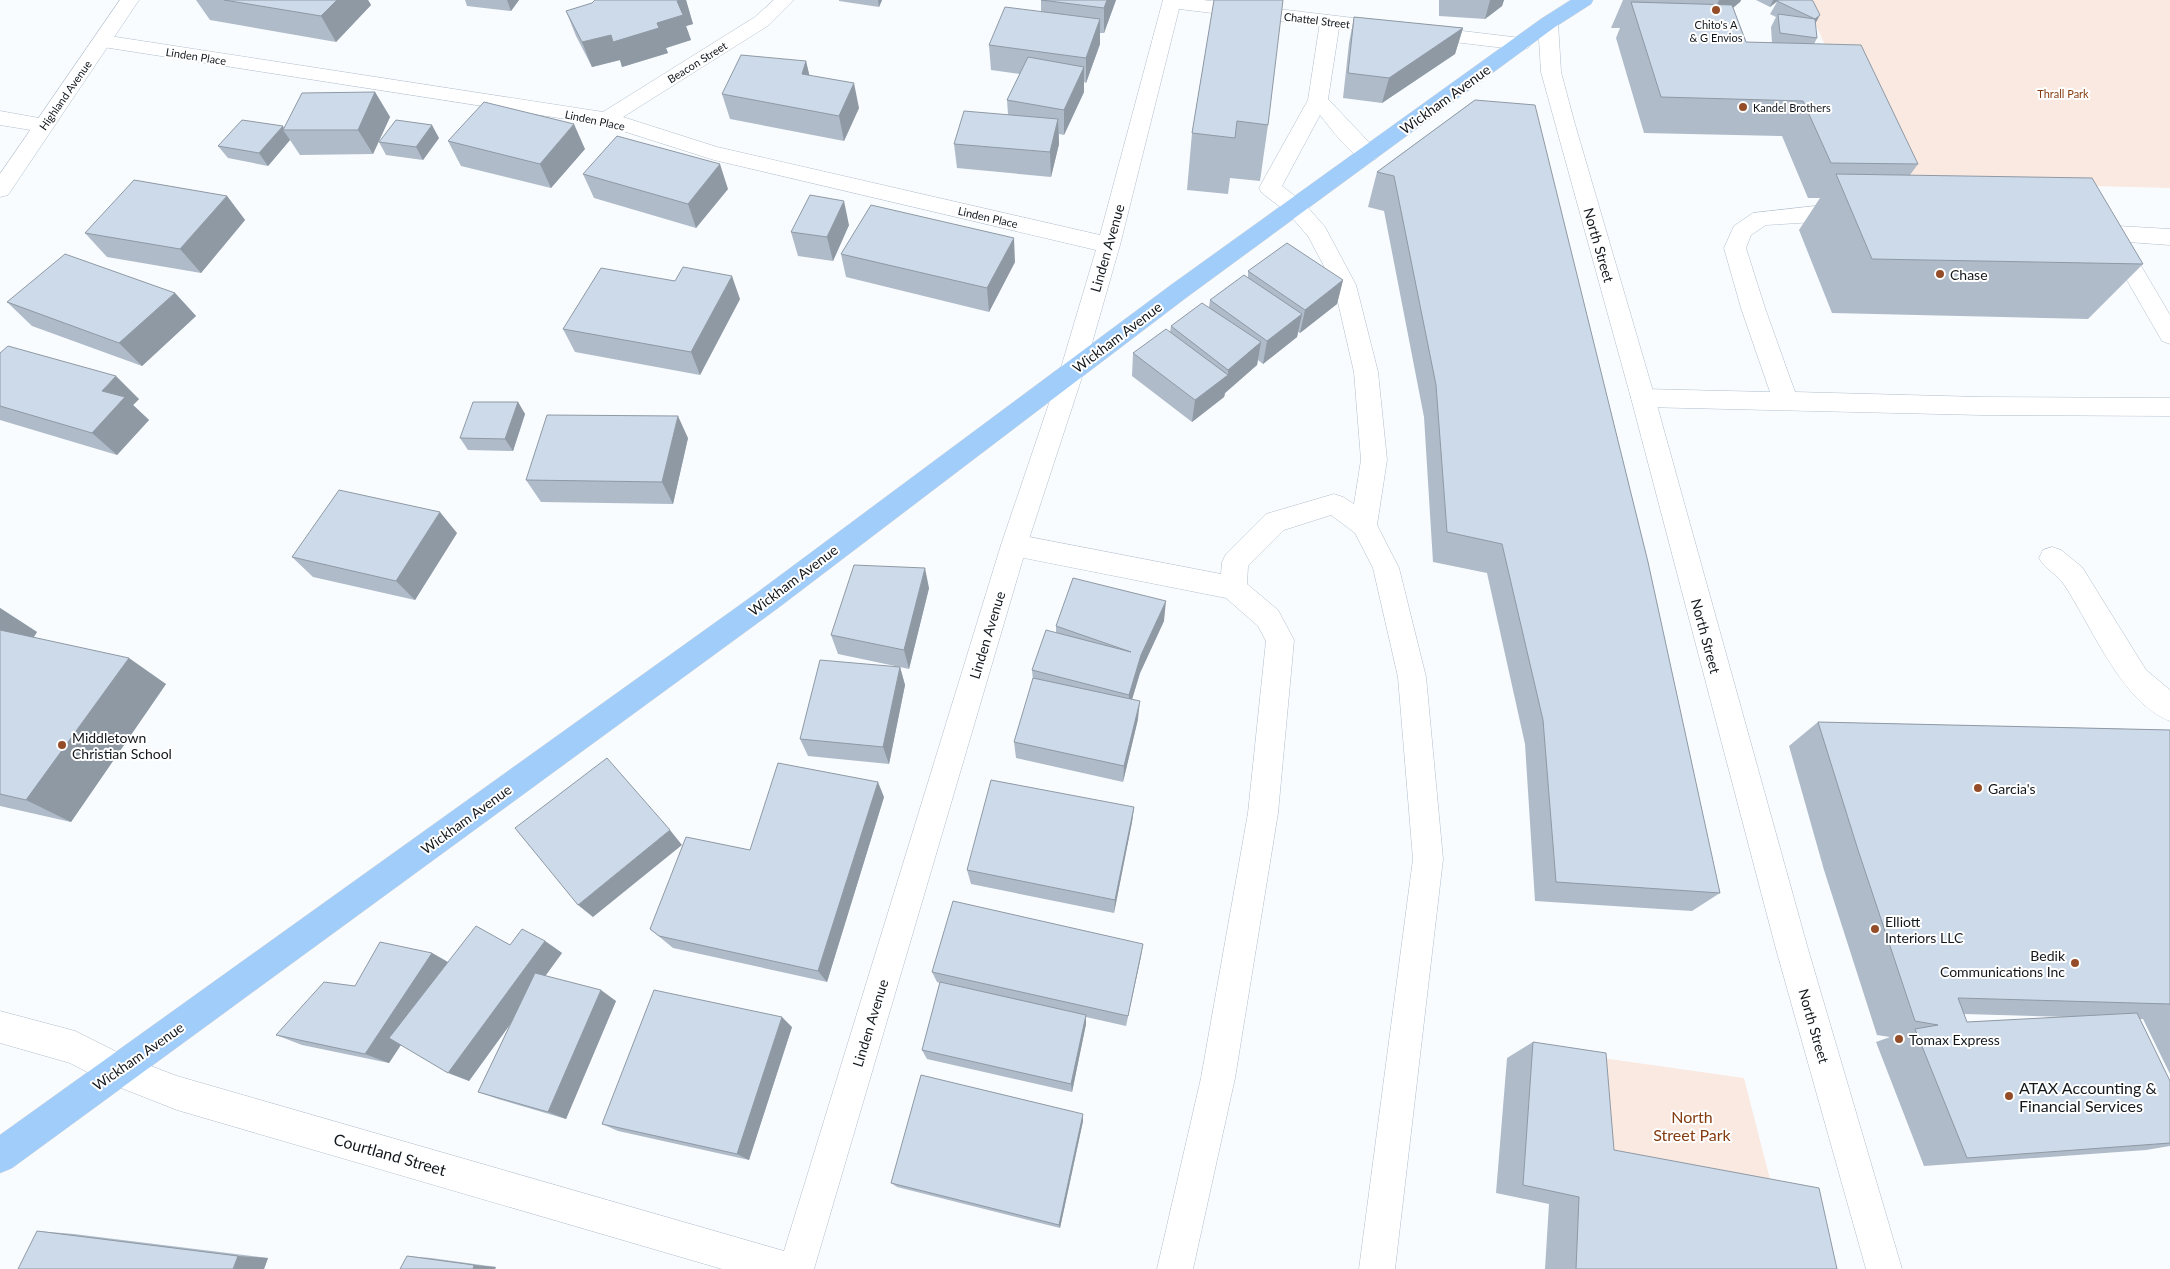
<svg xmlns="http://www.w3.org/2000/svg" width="2170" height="1269" font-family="Lato,sans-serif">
<rect width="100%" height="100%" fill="#f9fcff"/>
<path fill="#fae9e1" d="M 1805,0 L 2170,0 L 2170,188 L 1885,181 Z
M 1574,1054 L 1744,1078 L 1774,1195 L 1582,1160 Z"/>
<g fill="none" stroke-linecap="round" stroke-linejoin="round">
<defs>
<path id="service" d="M 1330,16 L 1337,18 L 1340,22 L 1328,99 L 1380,154 L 1376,159 C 1376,159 1369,161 1369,161 C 1354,161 1329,126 1320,115 L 1282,186 L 1303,202 L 1325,227 L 1356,285 L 1378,372 L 1387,460 L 1377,525 L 1399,568 L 1426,677 L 1443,859 L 1395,1269 L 1359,1269 L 1413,859 L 1398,677 L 1373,568 L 1355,533 L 1331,515 L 1284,530 L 1248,566 L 1247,584 L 1278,610 L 1294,640 L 1278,813 L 1235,1078 L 1193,1269 L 1157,1269 L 1201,1078 L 1248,813 L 1266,641 L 1258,626 L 1226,598 L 1014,556 L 1005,553 L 1001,545 L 1005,537 L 1014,534 L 1221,574 L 1222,562 L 1226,554 L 1266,514 L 1334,494 L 1343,497 L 1354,504 L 1361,460 L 1354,372 L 1334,285 L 1308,236 L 1287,212 L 1262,193 L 1259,188 L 1308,100 L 1320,22 L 1323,18 Z
M 1815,206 L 1854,211 L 1857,216 L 1854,221 L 1846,224 L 1815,222 L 1766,225 L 1751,235 L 1746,248 L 1765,308 L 1795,392 L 1981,397 L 2170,398 L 2170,416 L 1981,415 L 1643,407 L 1634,405 L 1631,398 L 1634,391 L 1643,389 L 1770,392 L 1741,308 L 1724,248 L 1734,226 L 1753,213 Z
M 2100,225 L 2170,229 L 2170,245 L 2127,242 L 2170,315 L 2170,344 L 2162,341 L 2109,249 L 2102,241 L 2092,238 L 2089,233 L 2092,228 Z
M 2052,547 L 2061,550 L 2082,567 L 2146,670 L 2170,690 L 2170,721 C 2122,703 2092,627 2065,586 C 2058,574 2045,570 2039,558 L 2043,550 Z"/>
<path id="minor" d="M 774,0 L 794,0 L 769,25 L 623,117 L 717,147 L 1100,235 L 1163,0 L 1203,0 L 1521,38 L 1528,40 L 1531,44 L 1528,48 L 1521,50 L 1179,9 L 1120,245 L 1084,371 L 1027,545 L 814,1269 L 722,1269 L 177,1110 L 106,1082 L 70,1063 L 0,1043 L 0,1011 L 75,1031 L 127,1057 L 177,1076 L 784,1251 L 1001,545 L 1060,371 L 1096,250 L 714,160 L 604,125 L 103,47 L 96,45 L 93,41 L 96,37 L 103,35 L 603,112 L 755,17 Z
M 0,111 L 50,120 L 53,125 L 50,130 L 43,132 L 0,125 Z"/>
<path id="tertiary" d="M 120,0 L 139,0 L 8,195 L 0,197 L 0,174 Z"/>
<path id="secondary" d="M 1548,17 L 1555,19 L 1558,23 L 1561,72 L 1574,121 L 1655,398 L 1808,949 L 1902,1269 L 1866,1269 L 1776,949 L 1631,398 L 1541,72 L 1538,23 L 1541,19 Z"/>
<path id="primary" d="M 1571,0 L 1593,0 L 1591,4 L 1555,27 L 1187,297 L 778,608 L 12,1168 L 0,1173 L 0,1135 L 758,592 L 1171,285 L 1541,19 Z"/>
</defs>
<use href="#service" stroke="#b0becd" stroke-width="1"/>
<use href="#minor" stroke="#b0becd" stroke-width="1"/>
<use href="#tertiary" stroke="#b0becd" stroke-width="1"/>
<use href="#secondary" stroke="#b0becd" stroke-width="1"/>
<use href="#primary" stroke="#d5d5d6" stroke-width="1"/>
<use href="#service" fill="#fff" fill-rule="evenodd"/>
<use href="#minor" fill="#fff" fill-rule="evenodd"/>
<use href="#tertiary" fill="#fff" fill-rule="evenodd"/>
<use href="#secondary" fill="#fff" fill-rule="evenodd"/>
<use href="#primary" fill="#a1cdfa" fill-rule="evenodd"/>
</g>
<path fill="#afbbc9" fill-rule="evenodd" d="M 196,0 L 368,0 L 371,5 L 336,42 L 210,20 Z
M 465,0 L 519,0 L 511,11 L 467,6 Z
M 595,0 L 686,0 L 693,24 L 686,26 L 691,40 L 666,48 L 668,53 L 622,67 L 620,60 L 592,67 L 576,36 L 566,11 L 592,3 Z
M 839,0 L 882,0 L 879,7 L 839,1 Z
M 1041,0 L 1116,0 L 1104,33 L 1100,33 L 1100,44 L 1086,83 L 1084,82 L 1084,92 L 1064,135 L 1059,134 L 1059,144 L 1051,177 L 957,168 L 954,144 L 1008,114 L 1007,100 L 1020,74 L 991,70 L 989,45 L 1041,11 Z
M 1214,0 L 1268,125 L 1260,181 L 1230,178 L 1228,194 L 1187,190 L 1192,133 Z
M 1439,0 L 1504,0 L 1502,6 L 1485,19 L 1439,16 Z
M 1623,0 L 1741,0 L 1740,2 L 1733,8 L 1746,42 L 1772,43 L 1771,27 L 1776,17 L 1770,14 L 1777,2 L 1770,7 L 1756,0 L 1811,0 L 1817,38 L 1814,44 L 1918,164 L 1910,175 L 2143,264 L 2088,319 L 1832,313 L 1799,230 L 1820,198 L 1808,198 L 1782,136 L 1644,133 L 1616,38 L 1620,28 L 1611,28 Z
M 1354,17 L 1463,28 L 1455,54 L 1382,103 L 1343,98 L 1349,43 Z
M 806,61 L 809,75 L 859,108 L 844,141 L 730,119 L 722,94 Z
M 375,92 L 390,117 L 373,154 L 300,155 L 290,140 L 268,166 L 228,158 L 218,146 L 284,128 Z
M 1475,100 L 1720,893 L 1692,911 L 1535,901 L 1525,744 L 1487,573 L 1433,562 L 1424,417 L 1384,211 L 1368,207 L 1377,172 Z
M 439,138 L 423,160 L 386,155 L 379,142 Z
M 448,141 L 585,149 L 551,188 L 461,166 Z
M 583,174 L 728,189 L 696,228 L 594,198 Z
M 227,196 L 245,220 L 201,273 L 107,257 L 85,233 Z
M 849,225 L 833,261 L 798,256 L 791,232 Z
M 841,254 L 1015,262 L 989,312 L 846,277 Z
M 1248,271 L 1343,280 L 1337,304 L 1300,333 L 1298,332 L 1297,337 L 1263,364 L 1258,360 L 1257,365 L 1225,393 L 1224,397 L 1192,422 L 1132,376 L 1133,353 L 1170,332 L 1171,326 L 1209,307 L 1210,300 L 1248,277 Z
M 175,293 L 196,316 L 142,366 L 32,326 L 7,302 Z
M 740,299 L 700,375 L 575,352 L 563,329 Z
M 0,353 L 139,399 L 133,405 L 149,420 L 117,455 L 0,420 Z
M 518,402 L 525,414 L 513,451 L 468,450 L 460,438 Z
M 688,438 L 673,504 L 541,502 L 526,480 Z
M 457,533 L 415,600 L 313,577 L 292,557 Z
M 929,588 L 909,669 L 900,667 L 905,685 L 889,764 L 808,756 L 800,739 L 900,667 L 838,654 L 831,635 Z
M 0,608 L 37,632 L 34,637 L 166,684 L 71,822 L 0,806 Z
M 1164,621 L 1140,673 L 1132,699 L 1138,719 L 1123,782 L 1016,758 L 1014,742 L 1033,681 L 1032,670 L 1056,633 L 1056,626 Z
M 1818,722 L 2170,730 L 2170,1074 L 2143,1019 L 2139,1019 L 2170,1081 L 2170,1146 L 2146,1150 L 1924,1166 L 1876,1042 L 1890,1037 L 1877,1035 L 1824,870 L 1789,746 ZM 1964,1014 L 2069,1017 L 1967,1022 Z
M 884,797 L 827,982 L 673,948 L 650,929 L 750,850 Z
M 1134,807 L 1132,822 L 1114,913 L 971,884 L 967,870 Z
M 545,941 L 562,953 L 545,976 L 616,1001 L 566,1119 L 498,1099 L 478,1092 L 511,1023 L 469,1081 L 401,1045 L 389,1063 L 302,1045 L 276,1035 L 355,986 L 432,953 L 448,962 L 510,945 Z
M 1141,956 L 1126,1026 L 1086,1017 L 1086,1024 L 1072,1092 L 927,1059 L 922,1050 L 940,983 L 937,982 L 932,972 Z
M 792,1027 L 749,1160 L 618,1131 L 602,1124 Z
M 1533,1042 L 1614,1150 L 1837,1269 L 1545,1269 L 1549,1204 L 1496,1193 L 1507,1058 Z
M 1083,1121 L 1060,1228 L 897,1187 L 891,1183 Z
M 37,1231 L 74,1234 L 268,1258 L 264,1269 Z
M 407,1256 L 431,1258 L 496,1267 L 495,1269 Z"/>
<path fill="#8f99a4" d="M 337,0 L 368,0 L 371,5 L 336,42 L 321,16 Z
M 507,0 L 519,0 L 511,11 Z
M 681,0 L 686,0 L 693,24 L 686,26 L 691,40 L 666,48 L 668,53 L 622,67 L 620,60 L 592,67 L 582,42 L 657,23 L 677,1 Z
M 878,0 L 882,0 L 879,7 Z
M 1107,0 L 1116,0 L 1104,33 L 1104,8 Z
M 1490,0 L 1504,0 L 1502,6 L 1485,19 Z
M 1719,0 L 1741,0 L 1740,2 L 1705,30 Z
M 1773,0 L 1779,0 L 1777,1 L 1770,7 Z
M 1820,15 L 1813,28 L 1815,19 Z
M 1100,19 L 1100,44 L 1086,83 L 1086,58 Z
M 1463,28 L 1455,54 L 1382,103 L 1389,78 Z
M 806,61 L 812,86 L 802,74 Z
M 1084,67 L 1084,92 L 1064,135 L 1064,110 Z
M 854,83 L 859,108 L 844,141 L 839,116 Z
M 375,92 L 390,117 L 373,154 L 358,130 Z
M 1058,119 L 1059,144 L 1051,177 L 1050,152 Z
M 574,124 L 585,149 L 551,188 L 540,164 Z
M 432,125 L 439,138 L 423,160 L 416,147 Z
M 283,126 L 285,130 L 283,130 L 290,140 L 268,166 L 259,153 Z
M 720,164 L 728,189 L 696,228 L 688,204 Z
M 227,196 L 245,220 L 201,273 L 180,249 Z
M 844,201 L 849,225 L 833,261 L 827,237 Z
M 1014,238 L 1015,262 L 989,312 L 987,288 Z
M 732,276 L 740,299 L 700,375 L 691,352 Z
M 1343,280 L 1337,304 L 1300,333 L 1305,310 Z
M 175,293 L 196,316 L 142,366 L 119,343 Z
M 1302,314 L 1297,337 L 1263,364 L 1267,341 Z
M 1261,342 L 1257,365 L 1225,393 L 1224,397 L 1192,422 L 1195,400 L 1228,375 L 1228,370 Z
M 116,376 L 139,399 L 133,405 L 149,420 L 117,455 L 92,433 L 102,391 Z
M 518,402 L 525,414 L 513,451 L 505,439 Z
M 678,416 L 688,438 L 673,504 L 662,482 Z
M 440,512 L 457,533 L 415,600 L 396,581 Z
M 925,568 L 929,588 L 909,669 L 904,650 Z
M 1166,601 L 1164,621 L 1140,673 L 1128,713 L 1129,695 L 1141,655 Z
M 0,608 L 37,632 L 23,653 L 0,638 Z
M 129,658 L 166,684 L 71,822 L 26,800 Z
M 900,667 L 905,685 L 889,764 L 883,747 Z
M 1140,701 L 1138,719 L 1123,782 L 1124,766 Z
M 878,782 L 884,797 L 827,982 L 818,971 Z
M 1134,807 L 1132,822 L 1114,913 L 1115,900 Z
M 670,830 L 682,845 L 593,917 L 578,905 Z
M 545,941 L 562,953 L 469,1081 L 448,1073 Z
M 1143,944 L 1141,956 L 1126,1026 L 1128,1016 Z
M 432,953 L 453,965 L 389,1063 L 365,1054 Z
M 601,990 L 616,1001 L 566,1119 L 548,1112 Z
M 1086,1015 L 1086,1024 L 1072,1092 L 1071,1084 Z
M 782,1017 L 792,1027 L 749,1160 L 737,1154 Z
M 1083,1114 L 1083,1121 L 1060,1228 L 1059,1225 Z
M 238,1256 L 268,1258 L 264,1269 L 233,1269 Z
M 474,1265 L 496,1267 L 495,1269 L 473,1269 Z"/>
<path fill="#ccdaea" stroke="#8f99a4" d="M 224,0 L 337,0 L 321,16 Z
M 595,0 L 681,0 L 677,1 L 683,15 L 657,23 L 659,28 L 613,42 L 611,35 L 582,42 L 566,11 L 592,3 Z
M 1041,0 L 1107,0 L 1104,8 Z
M 1214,0 L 1283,0 L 1268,125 L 1237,121 L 1235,138 L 1192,133 Z
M 1778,0 L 1811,0 L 1813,1 L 1820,15 L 1815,19 L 1777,1 Z
M 1631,2 L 1732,5 L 1746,42 L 1861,45 L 1918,164 L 1831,163 L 1803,101 L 1661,97 Z
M 1005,7 L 1100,19 L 1086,58 L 989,45 Z
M 1778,14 L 1815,19 L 1817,38 L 1780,33 Z
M 1354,17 L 1463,28 L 1389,78 L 1348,73 Z
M 741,55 L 806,61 L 802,74 L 854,83 L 839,116 L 722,94 Z
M 1028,57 L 1084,67 L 1064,110 L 1007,100 Z
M 375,92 L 358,130 L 283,130 L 302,93 Z
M 1475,100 L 1535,105 L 1648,562 L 1720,893 L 1556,882 L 1543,720 L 1502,544 L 1447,532 L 1436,385 L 1394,176 L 1377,172 Z
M 484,102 L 574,124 L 540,164 L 448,141 Z
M 964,111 L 1058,119 L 1050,152 L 954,144 Z
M 242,120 L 283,126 L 259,153 L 218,146 Z
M 396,120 L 432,125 L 416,147 L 379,142 Z
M 617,136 L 720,164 L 688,204 L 583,174 Z
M 1836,174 L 2092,178 L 2143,264 L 1872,259 Z
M 134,180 L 227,196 L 180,249 L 85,233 Z
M 810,195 L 844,201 L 827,237 L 791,232 Z
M 871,205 L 1014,238 L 987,288 L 841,254 Z
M 1287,243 L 1343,280 L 1305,310 L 1248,271 Z
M 65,254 L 175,293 L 119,343 L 7,302 Z
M 683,267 L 732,276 L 691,352 L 563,329 L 601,268 L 675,281 Z
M 1244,275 L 1302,314 L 1267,341 L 1210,300 Z
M 1202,303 L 1261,342 L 1228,370 L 1171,326 Z
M 1166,329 L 1228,375 L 1195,400 L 1133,353 Z
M 8,346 L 116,376 L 102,391 L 125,397 L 92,433 L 0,406 L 0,353 Z
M 473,402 L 518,402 L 505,439 L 460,438 Z
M 547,415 L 678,416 L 662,482 L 526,480 Z
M 339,490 L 440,512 L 396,581 L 292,557 Z
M 854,565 L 925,568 L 904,650 L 831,635 Z
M 1073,578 L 1166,601 L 1141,655 L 1129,695 L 1032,670 L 1046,630 L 1131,652 L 1056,626 Z
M 0,630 L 129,658 L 26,800 L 0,794 Z
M 820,660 L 900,667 L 883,747 L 800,739 Z
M 1033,678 L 1140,701 L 1124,766 L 1014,742 Z
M 1818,722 L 2170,730 L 2170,1004 L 1958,998 L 1967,1022 L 2137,1013 L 2170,1081 L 2170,1143 L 1967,1158 L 1915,1029 L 1938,1025 L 1915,1021 L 1858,850 Z
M 607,758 L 670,830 L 578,905 L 515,828 Z
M 778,763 L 878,782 L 818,971 L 659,936 L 650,929 L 686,837 L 750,850 Z
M 991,780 L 1134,807 L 1115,900 L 967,870 Z
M 953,901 L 1143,944 L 1128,1016 L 932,972 Z
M 476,926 L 510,945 L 522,929 L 545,941 L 448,1073 L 389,1038 Z
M 380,942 L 432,953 L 365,1054 L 276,1035 L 324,982 L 355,986 Z
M 535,973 L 601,990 L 548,1112 L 478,1092 Z
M 940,982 L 1086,1015 L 1071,1084 L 922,1050 Z
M 654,990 L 782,1017 L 737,1154 L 602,1124 Z
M 1533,1042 L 1606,1053 L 1614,1150 L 1819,1188 L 1837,1269 L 1576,1269 L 1579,1197 L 1523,1185 Z
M 921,1075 L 1083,1114 L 1059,1225 L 891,1183 Z
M 37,1231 L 238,1256 L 233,1269 L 18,1269 Z
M 407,1256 L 474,1265 L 473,1269 L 400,1269 Z"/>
<g fill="#944d28" stroke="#fff" stroke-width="2">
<circle cx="1716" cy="10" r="5"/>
<circle cx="1743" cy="107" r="5"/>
<circle cx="1940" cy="274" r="5"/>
<circle cx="62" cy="745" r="5"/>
<circle cx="1978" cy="788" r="5"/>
<circle cx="1875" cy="929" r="5"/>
<circle cx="2075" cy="963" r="5"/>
<circle cx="1899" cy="1039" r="5"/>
<circle cx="2009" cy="1096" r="5"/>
</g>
<g text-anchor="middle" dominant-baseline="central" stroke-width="4" stroke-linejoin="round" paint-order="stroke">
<g font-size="11" fill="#13181d" stroke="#fff">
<text transform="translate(1317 20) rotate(7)">Chattel Street</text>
<text transform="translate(196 56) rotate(9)">Linden Place</text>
<text transform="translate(697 62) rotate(-32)">Beacon Street</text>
<text transform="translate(65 95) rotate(-55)">Highland Avenue</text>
<text transform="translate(595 120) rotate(12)">Linden Place</text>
<text transform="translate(988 217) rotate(13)">Linden Place</text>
</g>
<g font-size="11" fill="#13181d" stroke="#fff">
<text x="1716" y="24">Chito's A<tspan x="1716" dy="13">&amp; G Envios</tspan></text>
<text x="1753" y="107" text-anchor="start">Kandel Brothers</text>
</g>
<g font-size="11" fill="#853c10" stroke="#fff">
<text x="2063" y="93">Thrall Park</text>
</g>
<g font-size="14" fill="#13181d" stroke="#fff">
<text transform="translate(1445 99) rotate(-36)">Wickham Avenue</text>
<text transform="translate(1599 245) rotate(74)">North Street</text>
<text transform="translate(1107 248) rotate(-74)">Linden Avenue</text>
<text transform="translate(1117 337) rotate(-37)">Wickham Avenue</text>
<text transform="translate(793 580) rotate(-37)">Wickham Avenue</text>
<text transform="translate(987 635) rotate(-73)">Linden Avenue</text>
<text transform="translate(1706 636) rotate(75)">North Street</text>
<text transform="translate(466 819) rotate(-36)">Wickham Avenue</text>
<text transform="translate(870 1023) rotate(-73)">Linden Avenue</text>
<text transform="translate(1814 1026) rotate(74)">North Street</text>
<text transform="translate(138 1056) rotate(-35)">Wickham Avenue</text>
</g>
<g font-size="14" fill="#13181d" stroke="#fff" text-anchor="start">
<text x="1950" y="274">Chase</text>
<text x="72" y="737">Middletown<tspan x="72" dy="16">Christian School</tspan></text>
<text x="1988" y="788">Garcia's</text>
<text x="1885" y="921">Elliott<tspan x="1885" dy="16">Interiors LLC</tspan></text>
<text x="2065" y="955" text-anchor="end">Bedik<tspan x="2065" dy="16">Communications Inc</tspan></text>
<text x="1909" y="1039">Tomax Express</text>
</g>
<g font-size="16" fill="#13181d" stroke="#fff" text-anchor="start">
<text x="2019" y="1087">ATAX Accounting &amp;<tspan x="2019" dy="18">Financial Services</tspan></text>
</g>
<g font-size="16" fill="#853c10" stroke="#fff">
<text x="1692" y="1116">North<tspan x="1692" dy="18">Street Park</tspan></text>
</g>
<g font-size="16" fill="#13181d" stroke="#fff">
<text transform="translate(390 1154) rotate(16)">Courtland Street</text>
</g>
</g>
</svg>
